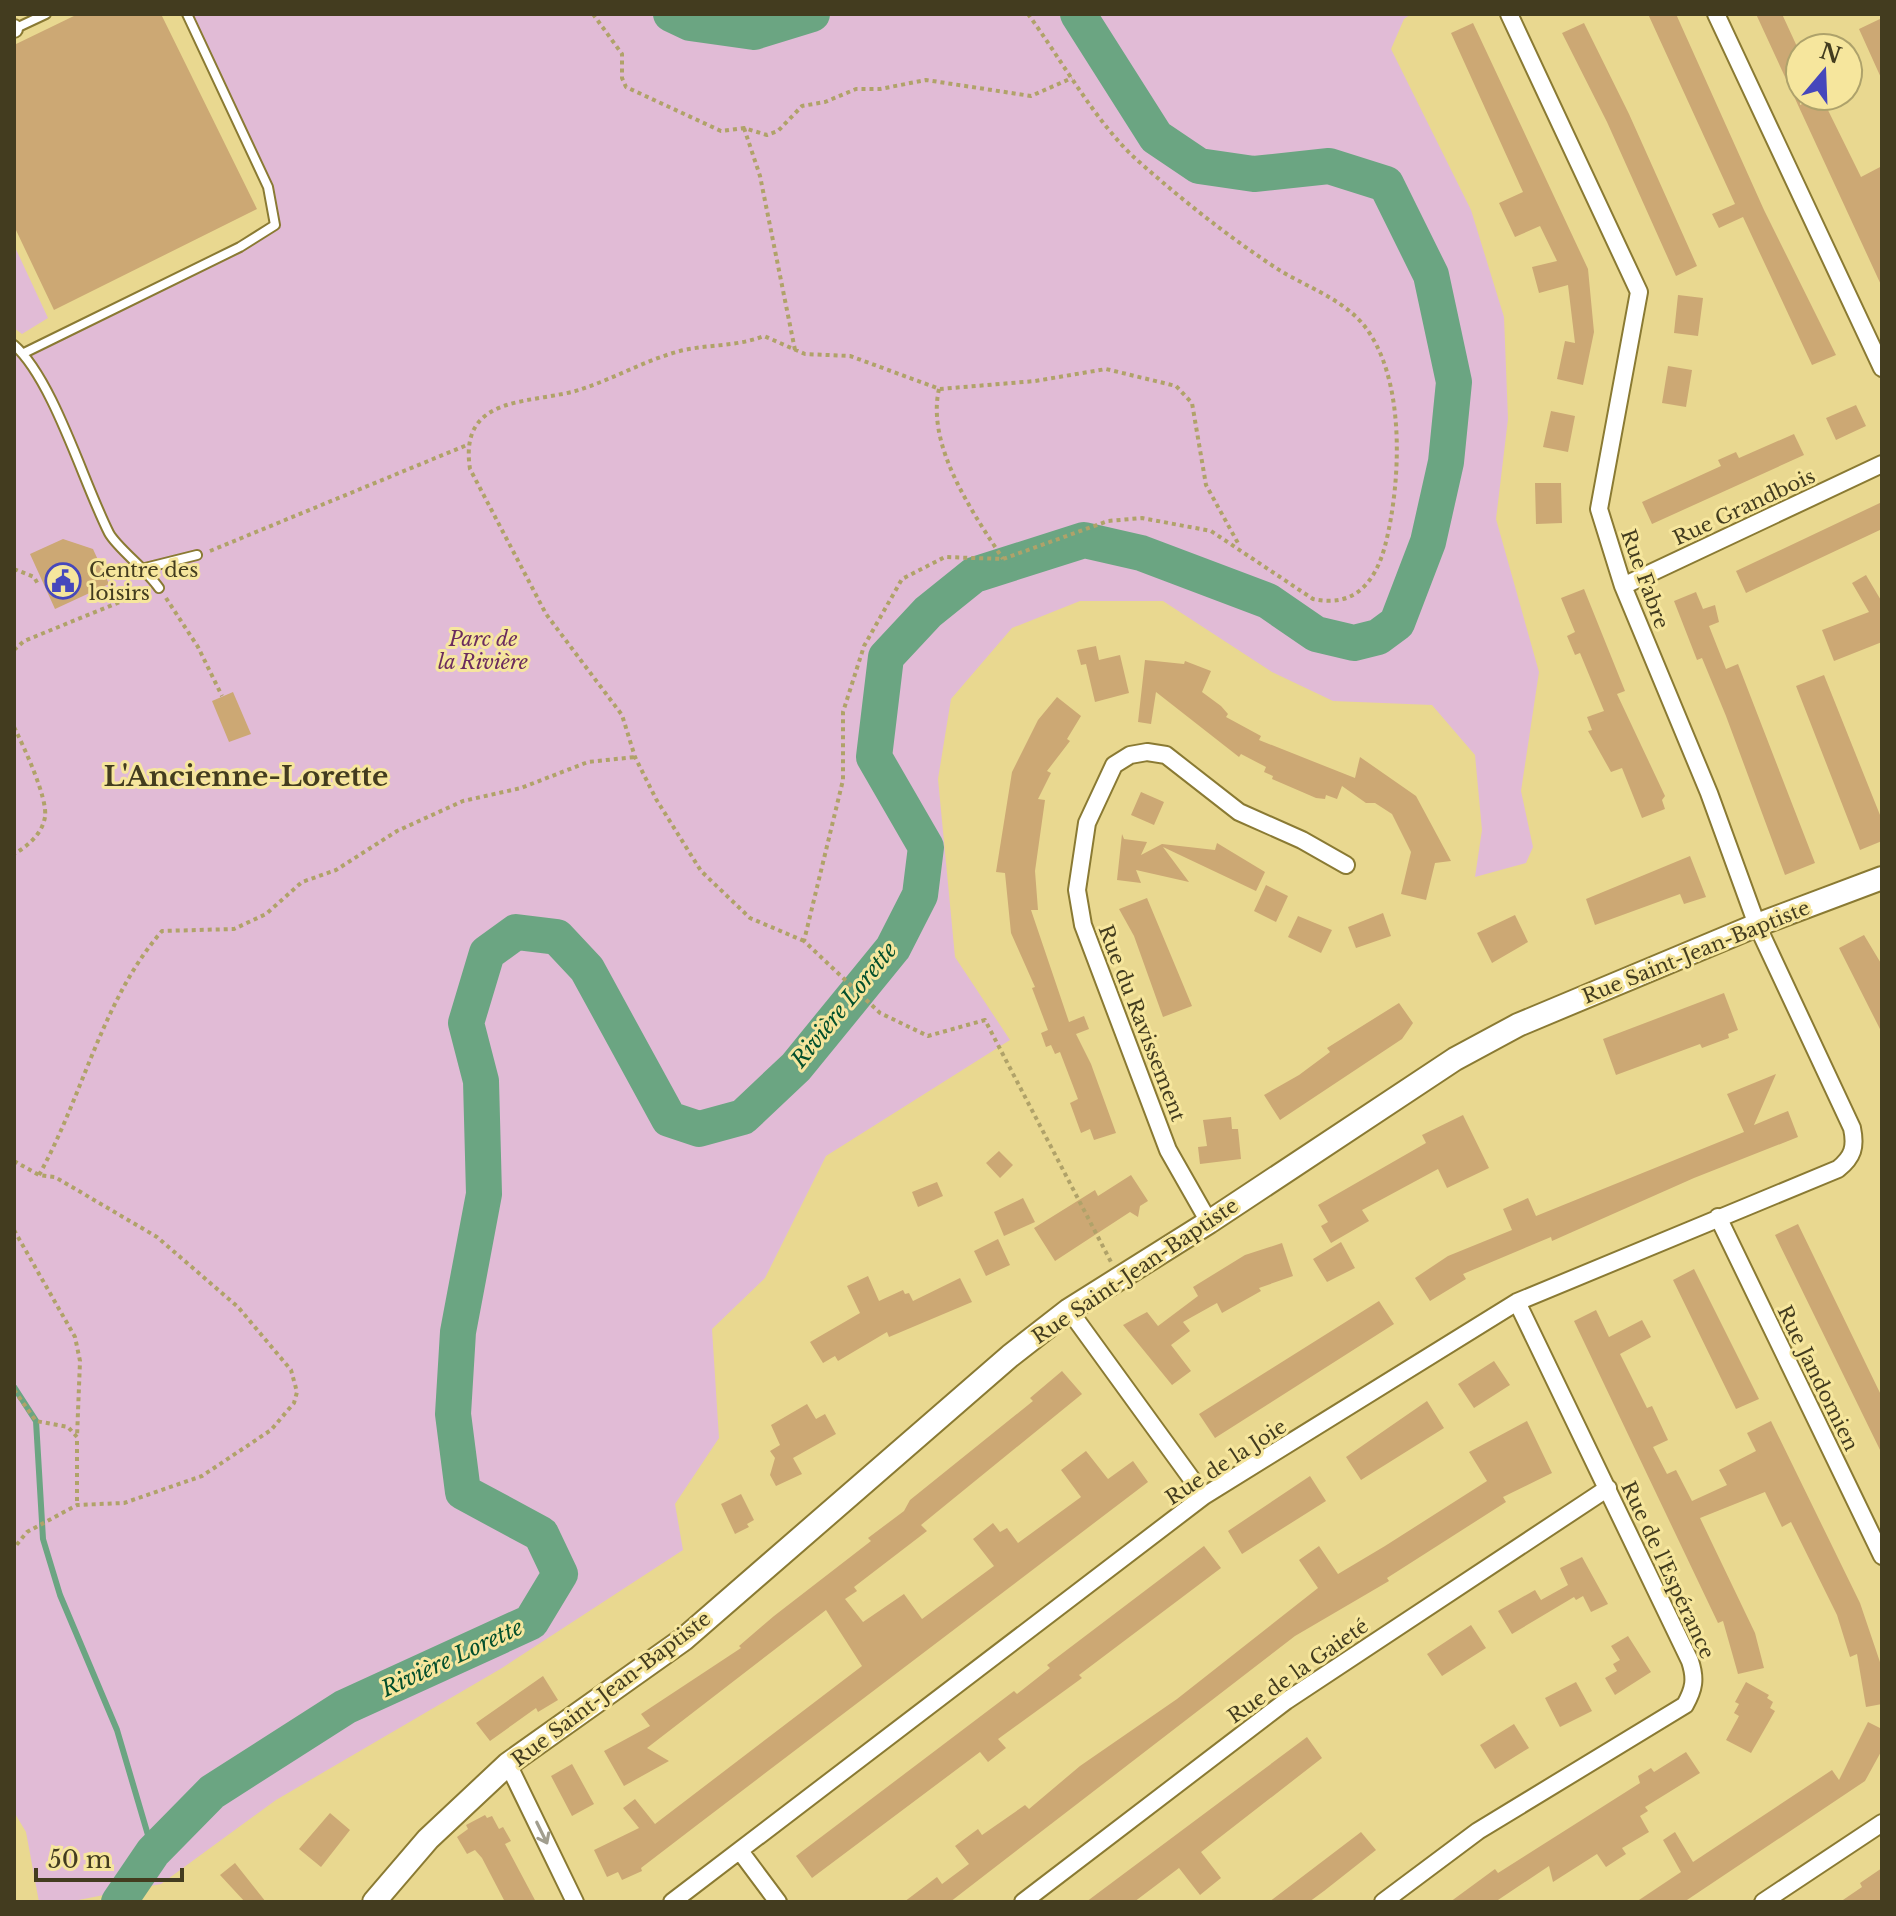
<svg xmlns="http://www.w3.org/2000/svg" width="1896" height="1916" font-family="'Libre Baskerville',serif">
<rect width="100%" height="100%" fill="#e9d890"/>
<path fill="#e1bbd6" d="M 187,14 L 1411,14 L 1404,19 L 1391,49 L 1471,210 L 1504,317 L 1508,419 L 1496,519 L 1539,672 L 1521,791 L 1533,847 L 1526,863 L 1475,877 L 1482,830 L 1475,755 L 1432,705 L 1333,701 L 1272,672 L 1163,601 L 1080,601 L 1012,628 L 951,699 L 938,779 L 955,957 L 1010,1040 L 826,1156 L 765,1278 L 712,1329 L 719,1438 L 675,1504 L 683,1550 L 502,1668 L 276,1800 L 161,1884 L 68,1902 L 39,1902 L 26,1832 L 14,1812 L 14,345 L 24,353 L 239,247 L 275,225 L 268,187 Z
M 14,245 L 48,318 L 22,334 L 14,328 Z"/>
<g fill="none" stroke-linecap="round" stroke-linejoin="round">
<path stroke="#6ba582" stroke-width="6" d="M 14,1387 L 36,1421 L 43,1539 L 60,1595 L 117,1730 L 153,1852"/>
<path stroke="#6ba582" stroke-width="36" d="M 671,14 L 690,23 L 754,32 L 812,14
M 119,1902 L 153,1852 L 212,1792 L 345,1707 L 531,1622 L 560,1574 L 541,1534 L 463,1492 L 453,1414 L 458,1332 L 484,1194 L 481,1081 L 466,1023 L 487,953 L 516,932 L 557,937 L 587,969 L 669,1119 L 699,1129 L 743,1117 L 796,1067 L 893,948 L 920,895 L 926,847 L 874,757 L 886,657 L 928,612 L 974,575 L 1084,540 L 1141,553 L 1268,601 L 1316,634 L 1354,643 L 1378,637 L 1397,623 L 1428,542 L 1446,462 L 1454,382 L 1431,275 L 1386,184 L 1329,166 L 1254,174 L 1199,166 L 1156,137 L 1078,14"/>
</g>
<path fill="#cca874" d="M 78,14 L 161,14 L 257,209 L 54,310 L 14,226 L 14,45 Z
M 1648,14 L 1676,14 L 1764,210 L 1836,355 L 1812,365 L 1743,217 L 1719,228 L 1712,214 L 1735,204 Z
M 1756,14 L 1782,14 L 1800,53 L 1800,105 L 1821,96 L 1861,177 L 1882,166 L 1882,287 Z
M 1882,18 L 1882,80 L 1859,29 Z
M 1473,23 L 1588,269 L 1594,332 L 1583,385 L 1557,379 L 1565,341 L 1575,343 L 1568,285 L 1539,293 L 1532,267 L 1557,261 L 1540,226 L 1515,237 L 1499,203 L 1523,192 L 1451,33 Z
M 1584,23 L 1629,114 L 1697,266 L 1676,276 L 1607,122 L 1562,33 Z
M 1678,295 L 1703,298 L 1698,336 L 1674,333 Z
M 1668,366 L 1692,370 L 1686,407 L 1662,403 Z
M 1856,405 L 1866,426 L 1836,440 L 1826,418 Z
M 1551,411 L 1575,416 L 1568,452 L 1543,447 Z
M 1794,434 L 1804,455 L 1652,524 L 1642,502 L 1721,466 L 1718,460 L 1736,452 L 1739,458 Z
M 1535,483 L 1561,483 L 1562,523 L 1536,524 Z
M 1882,502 L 1882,529 L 1746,593 L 1736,571 Z
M 63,539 L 93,549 L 109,584 L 55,609 L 30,554 Z
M 1866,575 L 1882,602 L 1882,642 L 1834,661 L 1822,630 L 1869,612 L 1852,583 Z
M 1584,589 L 1625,691 L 1617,694 L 1665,796 L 1662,800 L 1665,809 L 1642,818 L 1622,768 L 1611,772 L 1588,731 L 1592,730 L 1587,717 L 1604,711 L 1580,653 L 1575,655 L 1567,636 L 1575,632 L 1561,598 Z
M 1696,592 L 1703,609 L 1715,605 L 1719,622 L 1709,626 L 1726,669 L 1738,664 L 1815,863 L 1785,875 L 1726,716 L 1702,658 L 1697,660 L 1674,601 Z
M 1096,646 L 1099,660 L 1120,655 L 1129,693 L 1095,702 L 1086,664 L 1081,665 L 1077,650 Z
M 1145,660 L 1184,664 L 1185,661 L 1211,671 L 1202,692 L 1221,706 L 1228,714 L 1226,717 L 1261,736 L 1259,740 L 1355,778 L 1360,757 L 1416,796 L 1451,861 L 1435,863 L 1426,900 L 1401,894 L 1411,852 L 1392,814 L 1375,803 L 1366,803 L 1342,786 L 1337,799 L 1326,795 L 1325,799 L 1316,798 L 1272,779 L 1273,776 L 1264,772 L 1266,767 L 1241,754 L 1239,757 L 1156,692 L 1151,724 L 1138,722 Z
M 1824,675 L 1882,820 L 1882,841 L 1860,850 L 1796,686 Z
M 233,692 L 251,734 L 229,742 L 212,701 Z
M 1057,697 L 1081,716 L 1067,739 L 1070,741 L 1047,771 L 1051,773 L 1038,799 L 1045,800 L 1035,871 L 1038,910 L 1031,910 L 1069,1022 L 1084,1016 L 1089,1029 L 1076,1034 L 1091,1064 L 1116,1133 L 1094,1140 L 1090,1129 L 1081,1133 L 1070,1103 L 1078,1099 L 1060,1052 L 1055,1054 L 1051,1045 L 1046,1047 L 1041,1033 L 1048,1030 L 1032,988 L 1035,987 L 1011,933 L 1005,873 L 996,872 L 1012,772 L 1038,720 Z
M 1141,792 L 1164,802 L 1154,825 L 1131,815 Z
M 1122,834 L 1124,839 L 1147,842 L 1141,855 L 1162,844 L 1215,850 L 1217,843 L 1265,872 L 1256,891 L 1163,847 L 1189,882 L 1136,870 L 1141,883 L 1117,880 Z
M 1690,856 L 1706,897 L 1684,904 L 1680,894 L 1595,925 L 1586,899 Z
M 1266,885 L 1288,896 L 1276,922 L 1254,911 Z
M 1147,898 L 1192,1006 L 1163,1017 L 1134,936 L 1119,909 Z
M 1383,913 L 1391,936 L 1356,948 L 1348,927 Z
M 1515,915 L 1528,942 L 1492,963 L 1477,933 Z
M 1298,916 L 1332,930 L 1321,953 L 1288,937 Z
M 1864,935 L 1882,965 L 1882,1033 L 1839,948 Z
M 1724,993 L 1738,1030 L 1728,1034 L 1729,1038 L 1702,1048 L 1700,1044 L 1616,1075 L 1603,1039 Z
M 1399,1003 L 1413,1023 L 1402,1039 L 1280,1120 L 1264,1095 L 1299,1075 L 1330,1052 L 1327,1048 Z
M 1776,1074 L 1754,1125 L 1788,1111 L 1798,1137 L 1694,1178 L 1570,1233 L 1552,1241 L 1551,1237 L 1463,1274 L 1466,1279 L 1430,1301 L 1415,1278 L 1448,1256 L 1512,1230 L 1503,1209 L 1528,1198 L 1536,1216 L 1744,1132 L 1727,1094 Z
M 1463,1115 L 1489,1168 L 1447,1188 L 1438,1169 L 1362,1210 L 1369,1221 L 1331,1243 L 1321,1226 L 1328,1222 L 1318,1205 L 1426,1143 L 1422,1135 Z
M 1231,1117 L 1232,1129 L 1238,1129 L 1241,1159 L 1200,1164 L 1198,1147 L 1207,1146 L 1203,1120 Z
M 999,1151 L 1013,1165 L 1000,1178 L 986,1163 Z
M 1131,1175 L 1148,1201 L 1140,1206 L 1138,1217 L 1130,1212 L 1055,1261 L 1034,1228 L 1095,1190 L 1098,1196 Z
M 937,1182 L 943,1196 L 918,1207 L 912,1192 Z
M 1023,1198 L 1035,1222 L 1004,1236 L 994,1212 Z
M 1798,1224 L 1882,1397 L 1882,1454 L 1775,1235 Z
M 998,1239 L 1010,1265 L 986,1276 L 974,1251 Z
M 1341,1242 L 1355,1268 L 1327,1282 L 1313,1259 Z
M 1282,1243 L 1293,1276 L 1259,1288 L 1261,1291 L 1222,1313 L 1217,1303 L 1183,1322 L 1190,1331 L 1171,1345 L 1191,1371 L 1172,1385 L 1123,1325 L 1147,1312 L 1158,1326 L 1198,1296 L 1193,1287 L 1245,1255 Z
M 1694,1269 L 1759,1399 L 1736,1409 L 1673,1280 Z
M 868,1276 L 879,1301 L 903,1290 L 905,1294 L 909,1293 L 913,1301 L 960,1278 L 972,1302 L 889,1337 L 887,1332 L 838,1361 L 835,1356 L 823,1363 L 810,1342 L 860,1313 L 847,1286 Z
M 1379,1301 L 1394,1324 L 1215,1438 L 1199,1414 Z
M 1596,1310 L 1609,1337 L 1642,1320 L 1651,1337 L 1620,1354 L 1647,1408 L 1652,1406 L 1668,1440 L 1653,1447 L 1667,1474 L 1676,1470 L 1692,1501 L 1727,1485 L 1719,1470 L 1756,1451 L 1747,1433 L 1771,1421 L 1860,1603 L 1882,1668 L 1882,1704 L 1866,1707 L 1857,1654 L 1850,1657 L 1837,1615 L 1791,1522 L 1782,1527 L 1765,1492 L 1700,1518 L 1755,1633 L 1764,1668 L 1738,1674 L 1723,1621 L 1718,1623 L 1574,1321 Z
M 1494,1361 L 1510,1385 L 1474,1408 L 1458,1384 Z
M 1062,1371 L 1082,1394 L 921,1525 L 927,1531 L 854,1587 L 857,1591 L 845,1599 L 863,1622 L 904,1594 L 922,1619 L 994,1566 L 973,1539 L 993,1523 L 1000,1532 L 1007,1528 L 1018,1543 L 1081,1497 L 1061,1470 L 1086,1451 L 1108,1479 L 1133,1461 L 1148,1482 L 701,1822 L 641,1868 L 642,1871 L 622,1880 L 618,1872 L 607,1877 L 594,1850 L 639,1828 L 623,1808 L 635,1799 L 655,1824 L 862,1666 L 826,1610 L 647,1748 L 669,1761 L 624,1786 L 604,1751 L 650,1726 L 641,1714 L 741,1648 L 739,1646 L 774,1616 L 871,1541 L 868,1538 L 904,1511 L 910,1500 L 1033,1401 L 1030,1398 Z
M 1427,1401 L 1444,1428 L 1361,1480 L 1346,1457 Z
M 807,1404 L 816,1419 L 825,1414 L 836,1434 L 793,1458 L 802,1474 L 776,1486 L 770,1475 L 775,1458 L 770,1451 L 780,1445 L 771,1425 Z
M 1527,1421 L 1552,1473 L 1503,1497 L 1506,1502 L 1387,1578 L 1389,1581 L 1295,1636 L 950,1902 L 904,1902 L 937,1877 L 942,1884 L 969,1864 L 955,1846 L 978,1829 L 982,1835 L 1025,1805 L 1029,1809 L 1080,1766 L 1177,1699 L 1318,1588 L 1299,1560 L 1319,1546 L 1338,1574 L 1385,1546 L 1487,1481 L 1469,1452 Z
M 1310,1476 L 1326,1501 L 1242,1554 L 1228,1531 Z
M 741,1494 L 754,1520 L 747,1524 L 749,1527 L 735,1534 L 721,1504 Z
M 1204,1546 L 1221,1568 L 1079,1675 L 1082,1678 L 998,1739 L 1006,1748 L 988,1762 L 980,1752 L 812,1878 L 796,1856 L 1014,1691 L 1017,1694 L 1050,1668 L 1047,1665 Z
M 1582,1557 L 1608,1604 L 1591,1612 L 1583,1596 L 1576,1600 L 1574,1597 L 1512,1634 L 1498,1611 L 1535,1590 L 1541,1600 L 1568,1585 L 1560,1568 Z
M 1471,1625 L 1486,1648 L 1442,1676 L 1427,1654 Z
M 1628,1636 L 1651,1672 L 1615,1695 L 1605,1678 L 1617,1671 L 1613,1664 L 1620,1660 L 1611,1646 Z
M 543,1676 L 558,1700 L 538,1712 L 536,1708 L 490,1741 L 476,1723 Z
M 1576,1682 L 1592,1711 L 1560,1727 L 1545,1698 Z
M 1746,1682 L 1769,1695 L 1767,1698 L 1773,1702 L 1770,1708 L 1775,1711 L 1751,1753 L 1726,1740 L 1739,1716 L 1734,1713 L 1739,1704 L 1735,1702 Z
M 1868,1722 L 1882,1729 L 1882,1750 L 1865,1781 L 1684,1902 L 1636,1902 L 1681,1872 L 1663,1840 L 1675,1832 L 1693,1862 L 1832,1770 L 1839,1780 Z
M 1514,1724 L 1529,1748 L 1495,1769 L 1480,1745 Z
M 1307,1737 L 1322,1758 L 1201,1852 L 1221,1878 L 1200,1895 L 1179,1868 L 1134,1902 L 1086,1902 Z
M 1686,1752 L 1700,1773 L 1645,1807 L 1648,1811 L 1640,1816 L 1649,1832 L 1622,1848 L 1626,1854 L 1606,1867 L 1597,1854 L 1553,1882 L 1549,1866 L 1495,1902 L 1450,1902 L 1495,1869 L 1498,1873 L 1640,1783 L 1638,1776 L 1651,1768 L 1654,1772 Z
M 572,1764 L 594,1804 L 572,1816 L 551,1776 Z
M 330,1813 L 350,1830 L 321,1867 L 299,1849 Z
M 485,1815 L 487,1818 L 492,1816 L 499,1829 L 503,1827 L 511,1841 L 505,1844 L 536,1902 L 505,1902 L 482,1858 L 475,1850 L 467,1854 L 457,1837 L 468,1829 L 466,1825 Z
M 1361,1832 L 1376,1850 L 1324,1891 L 1309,1902 L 1269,1902 Z
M 235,1863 L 266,1902 L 245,1902 L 220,1875 Z
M 1882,1868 L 1882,1902 L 1840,1902 L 1862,1887 L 1860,1883 Z"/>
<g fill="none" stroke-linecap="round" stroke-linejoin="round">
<defs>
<path id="lane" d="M 14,29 L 46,14
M 14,345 C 53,379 84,484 109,533 C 117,548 146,569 159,588
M 24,353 L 240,247 L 275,225 L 268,187 L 187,14
M 145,568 L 197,555"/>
<path id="street" d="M 1716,14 L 1882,368
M 14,28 L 14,29
M 1623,586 L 1882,464
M 1718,1217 L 1882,1556
M 1209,1222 L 1168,1150 L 1083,925 L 1077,890 L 1087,823 L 1114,765 L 1130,755 L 1147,752 L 1166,755 L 1239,812 L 1302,840 L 1346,865
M 1069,1310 L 1204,1496
M 508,1764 L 575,1902
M 740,1851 L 778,1902
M 672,1902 L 1204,1496 L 1517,1302 L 1838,1169 C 1853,1157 1856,1147 1852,1128 L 1757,925 L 1709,793 L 1623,586 L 1599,509 L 1639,292 L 1509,14
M 1023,1902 L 1286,1701 L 1608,1488
M 1383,1902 L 1478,1831 L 1685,1705 C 1694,1689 1696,1679 1690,1661 L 1517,1302
M 1763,1902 L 1882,1823"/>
<path id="secondary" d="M 374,1902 L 428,1839 L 508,1764 L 684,1639 L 1010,1356 L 1069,1310 L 1209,1222 L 1455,1059 L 1518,1025 L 1757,925 L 1882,878"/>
</defs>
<use href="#lane" stroke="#8a7a33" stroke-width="12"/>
<use href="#street" stroke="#8a7a33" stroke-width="20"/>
<use href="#secondary" stroke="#8a7a33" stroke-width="26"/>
<path stroke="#b0a269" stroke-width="4" stroke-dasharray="4 4" stroke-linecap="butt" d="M 593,14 L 622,54 L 622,78 L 626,87 L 721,131 L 744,128 L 767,135 L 778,131 L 802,106 L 825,102 L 856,89 L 880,89 L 926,80 L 1031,96 L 1072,78
M 1028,14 C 1061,59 1096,123 1137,160 C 1181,199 1226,235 1276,268 C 1304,286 1339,297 1362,323 C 1407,376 1401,484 1385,546 C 1375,583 1354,608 1313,599 L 1211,531 L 1142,518 L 1108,521 L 1003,559 L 945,557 L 902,579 L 864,646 L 843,712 L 843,780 L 804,941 L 880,1013 L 928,1036 L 985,1020 L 1111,1262
M 744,128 L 760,176 L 795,350
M 939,389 C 926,446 973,513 1003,559
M 210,551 L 467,445
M 14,569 L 34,577 L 39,586
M 166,598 L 198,647 L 222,696
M 14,627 L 14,630
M 14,650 L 24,641 L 147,591
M 14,727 C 23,745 48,798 45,817 C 42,834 28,846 14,854
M 804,941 L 750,918 L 701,871 L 656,799 L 635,757 L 622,715 L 546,614 L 470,469 C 458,392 534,405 582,389 C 615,378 646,360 680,351 C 708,344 736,347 764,336 L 805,354 L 850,356 L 940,389 L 1035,381 L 1106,369 L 1176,386 L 1192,403 L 1206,485 L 1239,545
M 14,1161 L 39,1175 L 55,1177 L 157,1237 L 238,1307 L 291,1370 L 297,1392 L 294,1403 L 271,1430 L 202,1476 L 124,1503 L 77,1505 L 27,1532 L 14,1548
M 39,1175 C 83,1096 102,1000 162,931 L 234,929 L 266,914 L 302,882 L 336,870 L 397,831 L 463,801 L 521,788 L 588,762 L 635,757
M 14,1230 L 75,1337 L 80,1361 L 77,1437
M 14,1390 L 36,1421 L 68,1427 L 77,1437 L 77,1505"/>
<use href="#lane" stroke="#fff" stroke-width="8"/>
<use href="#street" stroke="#fff" stroke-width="16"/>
<use href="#secondary" stroke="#fff" stroke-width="22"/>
</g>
<defs><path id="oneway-shaft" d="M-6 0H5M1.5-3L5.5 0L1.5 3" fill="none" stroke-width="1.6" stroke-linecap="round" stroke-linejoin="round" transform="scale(2)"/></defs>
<use stroke="#a19e8f" href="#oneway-shaft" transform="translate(542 1833) rotate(64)"/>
<defs>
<symbol id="civic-ring" viewBox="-11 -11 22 22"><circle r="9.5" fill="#f6e69d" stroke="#4647bc" stroke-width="1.5"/><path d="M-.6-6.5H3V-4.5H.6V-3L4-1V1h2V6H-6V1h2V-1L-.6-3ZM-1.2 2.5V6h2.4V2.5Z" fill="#4647bc"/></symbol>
</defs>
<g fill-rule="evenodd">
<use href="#civic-ring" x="43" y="561" width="40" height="40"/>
</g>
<g text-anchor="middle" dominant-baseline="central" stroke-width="6" stroke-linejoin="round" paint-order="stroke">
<g font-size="20" fill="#433c1f" stroke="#f6e69d">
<text transform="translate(1744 507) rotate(-25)">Rue Grandbois</text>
<text transform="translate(1645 579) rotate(70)">Rue Fabre</text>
<text transform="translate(1696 952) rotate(-22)">Rue Saint-Jean-Baptiste</text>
<text transform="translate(1142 1023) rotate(69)">Rue du Ravissement</text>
<text transform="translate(1135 1271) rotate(-34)">Rue Saint-Jean-Baptiste</text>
<text transform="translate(1818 1378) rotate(64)">Rue Jandomien</text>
<text transform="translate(1226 1462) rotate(-33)">Rue de la Joie</text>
<text transform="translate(1668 1570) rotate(65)">Rue de l'Espérance</text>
<text transform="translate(1298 1671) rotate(-35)">Rue de la Gaieté</text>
<text transform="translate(611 1689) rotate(-37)">Rue Saint-Jean-Baptiste</text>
</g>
<g font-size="20" fill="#433c1f" stroke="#f6e69d" text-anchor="start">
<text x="89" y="570">Centre des<tspan x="89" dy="23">loisirs</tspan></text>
</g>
<g font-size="20" font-style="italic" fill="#6b2c5e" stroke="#f6e69d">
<text x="483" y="639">Parc de<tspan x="483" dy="23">la Rivière</tspan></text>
</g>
<g font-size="22" font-style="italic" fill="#034f2d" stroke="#f6e69d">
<text transform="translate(844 1005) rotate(-51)">Rivière Lorette</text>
<text transform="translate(452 1658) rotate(-25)">Rivière Lorette</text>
</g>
<g font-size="28" font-weight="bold" fill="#433c1f" stroke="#f6e69d">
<text x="246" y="776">L'Ancienne-Lorette</text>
</g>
</g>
<rect width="1896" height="1916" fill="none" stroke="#433c1f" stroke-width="32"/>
<g transform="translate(1824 72) rotate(19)"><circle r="38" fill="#f6e69d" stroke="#aea26b" stroke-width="2"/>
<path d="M0-6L14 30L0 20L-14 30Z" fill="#4647bc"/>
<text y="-12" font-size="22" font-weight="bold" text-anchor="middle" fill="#433c1f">N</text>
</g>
<path d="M36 1868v12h146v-12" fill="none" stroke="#433c1f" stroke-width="4"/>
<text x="48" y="1868" font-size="24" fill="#433c1f" stroke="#f6e69d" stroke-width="6" paint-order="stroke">50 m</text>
</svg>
